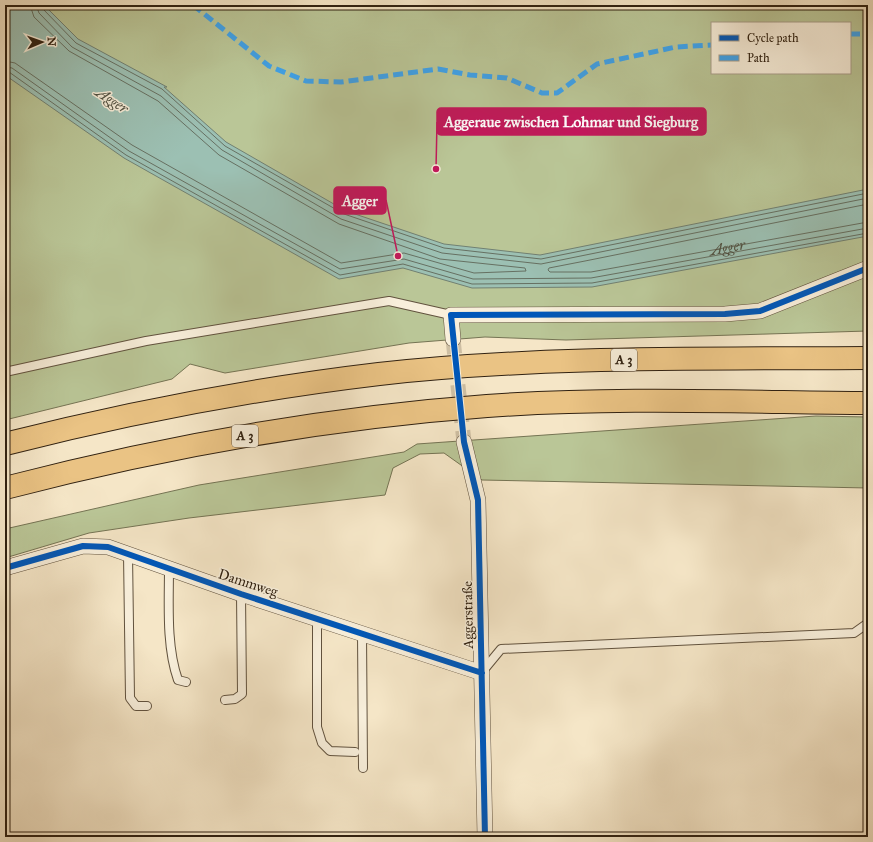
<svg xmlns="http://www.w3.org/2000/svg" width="873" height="842" font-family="'IM FELL Great Primer',serif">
<rect width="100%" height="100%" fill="#f5e6c7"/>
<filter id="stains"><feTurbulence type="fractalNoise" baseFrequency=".005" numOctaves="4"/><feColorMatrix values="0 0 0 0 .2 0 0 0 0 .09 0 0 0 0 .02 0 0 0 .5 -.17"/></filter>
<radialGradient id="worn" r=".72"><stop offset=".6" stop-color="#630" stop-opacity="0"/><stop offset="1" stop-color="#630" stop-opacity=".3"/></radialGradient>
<path fill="#bac697" stroke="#757454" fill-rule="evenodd" d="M 5,5 L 868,5 L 868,331 L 566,340 L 485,337 L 409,343 L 225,373 L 190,364 L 172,379 L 5,420 ZM 712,23 L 850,23 L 850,73 L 712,73 Z
M 816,416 L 868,417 L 868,488 L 482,480 L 444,453 L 420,454 L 393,468 L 385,495 L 189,518 L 89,533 L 5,558 L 5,529 L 199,485 L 404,452 L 417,444 Z"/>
<path fill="#9cc0b3" stroke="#718072" d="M 5,5 L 44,5 L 78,39 L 167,87 L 164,87 L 226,142 L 346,211 L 444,244 L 540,255 L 868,189 L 868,236 L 592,287 L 472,288 L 403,268 L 339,279 L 124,158 L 5,75 Z"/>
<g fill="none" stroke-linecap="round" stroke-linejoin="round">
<g stroke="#667062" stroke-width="1">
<path d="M 36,5 L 39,13 L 72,47 L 161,96 L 222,150 L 341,219 L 442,253 L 541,264 L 868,198"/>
<path d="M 42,5 L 43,9 L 76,43 L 162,89 L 225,146 L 344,214 L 444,248 L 541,259 L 868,193"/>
<path d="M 5,61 L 15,63 L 132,145 L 341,263 L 404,253 L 474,273 L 526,271 L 525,268 L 440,259 L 339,224 L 219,155 L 158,101 L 69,51 L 34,17 L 30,5"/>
<path d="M 5,67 L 12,68 L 129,151 L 340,269 L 404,259 L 473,279 L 591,278 L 868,228"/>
<path d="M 5,72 L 9,72 L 126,155 L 340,275 L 403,264 L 472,284 L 592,283 L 868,233"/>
<path id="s1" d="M 868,204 L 585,261 L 549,268 L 548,270 L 550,272 L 591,272 L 868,222"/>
</g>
<path stroke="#cebfa3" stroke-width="15" stroke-dasharray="15 8" stroke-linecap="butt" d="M 453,339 L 464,442"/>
<defs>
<path id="lane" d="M 5,372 L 146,341 L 389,301 L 451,315
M 128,554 L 130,698 L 136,706 L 147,706
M 169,568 C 169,603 166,646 178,680 L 186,682
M 317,618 L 317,727 L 322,743 L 330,751 L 355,752
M 362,633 L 363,768
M 482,672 L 501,649 L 854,633 L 868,623
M 225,700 L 235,699 L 242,694 L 241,594"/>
<path id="street" d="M 453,339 L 451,315 L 725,314 L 760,311 L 868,268
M 464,442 L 478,500 L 485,837
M 5,568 L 83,546 L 108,547 L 241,594 L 482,673"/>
<path id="highway" d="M 5,444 C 128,413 252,389 379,374 C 541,356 705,359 868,358
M 5,488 C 163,447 324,418 487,406 C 614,397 741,402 868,403"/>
</defs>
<use href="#lane" stroke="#61523e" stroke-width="10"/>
<use href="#street" stroke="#61523e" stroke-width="16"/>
<use href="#highway" stroke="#302111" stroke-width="24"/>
<use href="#lane" stroke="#f8efdb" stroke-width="8"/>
<use href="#street" stroke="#f8efdb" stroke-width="15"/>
<use href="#highway" stroke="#eac384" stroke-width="22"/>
<path stroke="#3ea2ea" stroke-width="5" stroke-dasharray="10 5" stroke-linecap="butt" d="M 193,5 L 269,66 L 306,81 L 341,82 L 438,69 L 470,75 L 507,78 L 542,93 L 557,93 L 597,64 L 676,47 L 712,45
M 850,34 L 868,34"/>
<defs>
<path id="cycleway" d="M 5,568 L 83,546 L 108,547 L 241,594 L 482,673
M 485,837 L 478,500 L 464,442 L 451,315 L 725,314 L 760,311 L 868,268"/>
</defs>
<use href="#cycleway" stroke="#f8efdb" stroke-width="8"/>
<use href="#cycleway" stroke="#0057b8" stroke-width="6"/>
</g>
<g text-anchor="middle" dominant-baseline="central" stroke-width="3" stroke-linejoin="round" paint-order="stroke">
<g fill="#f8efdb" stroke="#6c5f4e" stroke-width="1">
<rect x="611" y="349" width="26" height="22" rx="3"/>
<rect x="232" y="425" width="26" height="22" rx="3"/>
</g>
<g font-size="13" font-weight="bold" fill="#302111">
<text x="624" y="360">A 3</text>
<text x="245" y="436">A 3</text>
</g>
<g font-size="14" fill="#302111" stroke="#f8efdb">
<text transform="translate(248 583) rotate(18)">Dammweg</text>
<text transform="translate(468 615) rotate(-91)">Aggerstraße</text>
</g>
<g font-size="15" font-style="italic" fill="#505142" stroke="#f8efdb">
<text transform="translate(112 100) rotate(33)">Agger</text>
<text stroke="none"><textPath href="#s1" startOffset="510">Agger</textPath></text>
</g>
</g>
<path fill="none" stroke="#c2185b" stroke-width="1.5" d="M436 169L437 122M398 256L386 200"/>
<g fill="#c2185b" stroke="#f8efdb" stroke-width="1.5">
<circle cx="436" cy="169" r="4"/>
<circle cx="398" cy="256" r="4"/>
</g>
<g fill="#c2185b" stroke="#c2185b" stroke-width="1.5">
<rect x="437" y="108" width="269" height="27" rx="4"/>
<rect x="334" y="187" width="52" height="27" rx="4"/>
</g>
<g font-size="15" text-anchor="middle" font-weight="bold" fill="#fff">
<text x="571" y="127">Aggeraue zwischen Lohmar und Siegburg</text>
<text x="360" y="206">Agger</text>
</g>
<rect width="873" height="842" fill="none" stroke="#f5e6c7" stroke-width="20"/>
<rect x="6" y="6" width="861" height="830" fill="none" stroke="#302111" stroke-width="2"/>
<rect x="10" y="10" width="853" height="822" fill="none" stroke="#302111"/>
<rect x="711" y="22" width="140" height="52" fill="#f8efdb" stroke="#a89d8a"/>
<rect x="719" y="35" width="20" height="6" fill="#0057b8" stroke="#a89d8a"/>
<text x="747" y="42" font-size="12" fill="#302111">Cycle path</text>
<rect x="719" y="55" width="20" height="6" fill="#3ea2ea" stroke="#a89d8a"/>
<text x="747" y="62" font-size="12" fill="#302111">Path</text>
<g transform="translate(42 42) rotate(88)" stroke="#f8efdb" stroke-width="3" paint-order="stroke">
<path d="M0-3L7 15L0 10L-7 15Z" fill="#302111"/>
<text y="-6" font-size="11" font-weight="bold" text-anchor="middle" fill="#302111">N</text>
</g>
<rect width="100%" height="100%" filter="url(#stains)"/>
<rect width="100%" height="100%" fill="url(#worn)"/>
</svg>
